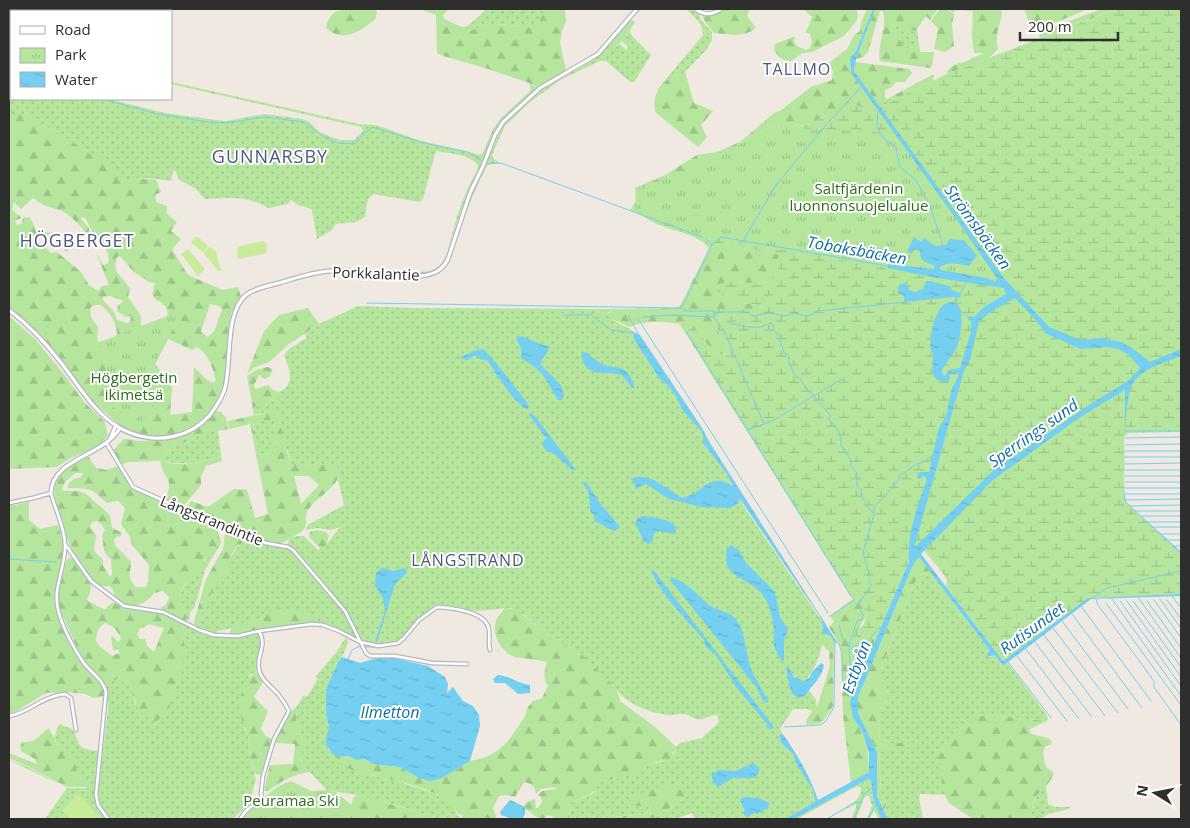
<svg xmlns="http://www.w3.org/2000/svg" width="1190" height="828" font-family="'Open Sans',sans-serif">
<defs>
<pattern id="grass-dots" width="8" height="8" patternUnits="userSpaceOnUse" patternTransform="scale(1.25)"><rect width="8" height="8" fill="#b6e59e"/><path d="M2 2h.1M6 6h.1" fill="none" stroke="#9dc588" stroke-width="1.8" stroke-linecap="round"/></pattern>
<pattern id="forest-firs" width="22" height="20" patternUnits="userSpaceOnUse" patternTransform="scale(1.25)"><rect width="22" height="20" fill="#b6e59e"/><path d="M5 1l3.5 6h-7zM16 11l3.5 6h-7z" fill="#9dc588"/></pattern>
<pattern id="wetland-marsh" width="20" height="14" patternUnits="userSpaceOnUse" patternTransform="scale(1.25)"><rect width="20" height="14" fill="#b6e59e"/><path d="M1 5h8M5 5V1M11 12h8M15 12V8" fill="none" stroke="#9dc588"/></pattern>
<pattern id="park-tufts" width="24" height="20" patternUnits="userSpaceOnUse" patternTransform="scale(1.25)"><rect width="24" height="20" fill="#b6e59e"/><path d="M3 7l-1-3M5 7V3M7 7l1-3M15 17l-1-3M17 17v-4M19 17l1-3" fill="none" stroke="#9dc588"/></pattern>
<pattern id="water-ripples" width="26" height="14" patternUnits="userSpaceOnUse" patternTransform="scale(1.25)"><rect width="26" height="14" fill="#75cff0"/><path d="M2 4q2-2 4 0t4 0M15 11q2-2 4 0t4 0" fill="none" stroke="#66b2ce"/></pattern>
</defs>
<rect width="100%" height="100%" fill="#efe9e1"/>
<path fill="url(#grass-dots)" d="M 487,9 L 545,9 L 537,27 L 495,24 L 467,31 L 468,26 Z
M 686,9 L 693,9 L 699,13 L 701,20 L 712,32 L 712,40 L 706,50 L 685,72 L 674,76 L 657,90 L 703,35 C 704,24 693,16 686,9 Z
M 894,25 L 904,29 L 917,31 L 919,44 L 914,47 L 906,48 L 893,31 L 892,27 Z
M 630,31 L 632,36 L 651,55 L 634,82 L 630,82 L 606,61 L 600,61 L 562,79 L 530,102 L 505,126 L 492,155 L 494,159 L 500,163 L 488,164 C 472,194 461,226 451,258 L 472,192 L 504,124 L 542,90 L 592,61 L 598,56 L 608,45 L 611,49 L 620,44 L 626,50 L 628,47 L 622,41 Z
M 9,71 L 11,72 L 11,99 L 109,99 L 165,113 L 216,120 L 225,121 L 265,114 L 302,119 L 310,122 L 319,132 L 340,140 L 354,140 L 363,131 L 361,127 L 171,84 L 171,82 L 359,124 L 376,125 L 418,140 L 480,155 L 483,153 L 493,129 L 501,118 L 531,90 L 529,83 L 537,88 L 501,121 L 494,132 L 481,168 L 463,205 L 443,264 L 431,273 L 425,274 L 374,271 L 420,272 L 432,271 L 438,267 L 442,263 L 447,252 L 459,210 L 468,188 L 478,168 L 478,165 C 469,154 451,154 437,151 L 435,153 L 423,199 L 420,202 L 373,194 L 368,199 L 365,217 L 356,222 L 336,224 L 332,230 L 317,239 L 312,209 L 298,205 L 291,200 L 288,204 L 268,208 C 248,195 228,198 205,199 L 195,188 L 179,180 L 175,170 L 173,171 L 171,181 L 147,178 L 137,178 L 124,182 L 119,179 L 112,165 L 91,154 L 57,132 L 34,122 L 23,114 L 9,114 Z
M 358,306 L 412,308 L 613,309 L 605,315 L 609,315 C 614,324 627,325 635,333 L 633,335 L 635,341 L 661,381 C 670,384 679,401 682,410 L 703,433 L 703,443 L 726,473 L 743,505 L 822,621 C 822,626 823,630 823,633 C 824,646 815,674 804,681 C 795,679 792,674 788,667 L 786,669 L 787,674 L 805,696 L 809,690 L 816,700 L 817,709 L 812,711 L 807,709 L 793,709 L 780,729 L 782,733 L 779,737 L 782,744 L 794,755 L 795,762 L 813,790 L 815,802 L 785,819 L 695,819 L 692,813 L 675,819 L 653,819 L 686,797 L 636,806 L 650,806 L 648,811 L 643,814 L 592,819 L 566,819 L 569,818 L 571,803 L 596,792 L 595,783 L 626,776 L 642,770 L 648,764 L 662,762 L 674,754 L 676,747 L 680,743 L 702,738 L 719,722 L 717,715 C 711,715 707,718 702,719 C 695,721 690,714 683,714 C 678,713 673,716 667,715 C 647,712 624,703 613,685 L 560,641 L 545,634 L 525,615 L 511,608 L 477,611 L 436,605 L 412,625 L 404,636 L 397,641 L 373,644 L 362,642 L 295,611 C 273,606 276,613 259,619 C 246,624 230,629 217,631 L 215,635 L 196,627 L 212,592 L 228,573 L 228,561 L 240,543 L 283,547 L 290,549 L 301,558 L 288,545 L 289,539 L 296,536 L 304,536 L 318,550 L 326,545 L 340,527 L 331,530 L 317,528 L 306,530 L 308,525 L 344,505 L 338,480 L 340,470 L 334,465 L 292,464 L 284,442 L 278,414 L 268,412 L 254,415 L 253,409 L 256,406 L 265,406 L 271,400 L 276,401 L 279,392 C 297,384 289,369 284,356 L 289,349 L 307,338 L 305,334 L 319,324 Z
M 275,418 L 279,431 L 273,445 L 276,443 L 278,444 L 278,447 L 272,452 L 261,455 L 258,450 L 253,425 L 260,421 Z
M 206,430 L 218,431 L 221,456 C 196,464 186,465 160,461 L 171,448 L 193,439 Z
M 216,525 L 221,542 L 220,545 L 205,570 L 198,596 L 194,608 L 190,612 L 189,620 L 185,621 L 187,617 L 185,609 L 179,599 C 182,585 202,561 214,552 Z
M 925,573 L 928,575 L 963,622 L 966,619 L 988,648 L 989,657 L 995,655 L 1002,666 L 1008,663 L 1046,714 L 1048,720 L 1046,721 L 990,715 L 962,726 L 954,731 L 947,747 L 940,754 L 937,759 L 947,795 L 920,794 L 919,798 L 923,819 L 888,819 L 884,810 L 886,804 L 881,793 L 879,755 L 881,749 L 914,746 L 882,743 L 880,741 L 878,711 L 889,695 L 881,678 L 883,664 L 914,584 L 919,576 Z
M 184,624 C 210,640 228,641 257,632 C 263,639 261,663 256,671 C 254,673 251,674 249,676 L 244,728 L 248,736 L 249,754 L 256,780 L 252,793 L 252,801 L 233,819 L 110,819 L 99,804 L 98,789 L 108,710 L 108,693 L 106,685 L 119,678 L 129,683 L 135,705 L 186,653 L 183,636 Z
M 347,638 L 348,643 L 342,657 L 338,662 L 326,689 L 326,715 L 329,726 L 326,744 L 329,750 L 370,775 L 394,780 L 430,792 L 446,799 L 454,807 L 459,819 L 431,819 L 416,811 L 385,802 L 375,801 L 357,795 L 327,790 L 303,765 L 302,755 L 303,741 L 299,728 L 296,723 L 297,706 L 304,695 L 307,697 L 318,678 L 315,677 L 336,653 L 344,640 Z
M 59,724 L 72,729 C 83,746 73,748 99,751 C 96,775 88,799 106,819 L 101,819 L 78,795 L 63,811 L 70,819 L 45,819 L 67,788 L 9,760 L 23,765 L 67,788 L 92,788 L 84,787 L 84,783 L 78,776 L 74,758 C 61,757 59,748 54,738 Z
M 868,779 L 871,780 L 873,798 L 882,819 L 879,819 L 874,810 L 869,819 L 867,819 L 872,806 L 869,796 L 866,796 L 864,798 L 856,819 L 851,819 L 856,808 L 856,804 L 826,819 C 837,812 862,804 861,788 L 857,786 L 797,819 L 794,819 Z
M 1046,785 L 1048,804 L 1055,807 L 1072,807 C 1065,811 1060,811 1052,813 C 1042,816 1046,819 1032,819 C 1031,804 1035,796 1046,785 Z"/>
<path fill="url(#forest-firs)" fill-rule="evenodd" d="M 356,9 L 374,9 L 377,12 L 375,19 C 360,31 344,44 326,28 C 330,9 339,10 356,9 Z
M 420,9 L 449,9 L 443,15 L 444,19 L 462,27 L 468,26 L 468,31 L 495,24 L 537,27 L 545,9 L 565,9 L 566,22 L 562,31 L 560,43 L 566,70 L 537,89 L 535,86 L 529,83 L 479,66 L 443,56 L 437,53 L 436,15 Z
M 723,9 L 750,9 L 747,16 L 756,28 C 744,38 729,34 714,33 L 705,22 L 702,15 L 714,15 Z
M 803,9 L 856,9 L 858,14 L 857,20 L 844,36 L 812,52 L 802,53 L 792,61 C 783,61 779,58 774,50 L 775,44 L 795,36 L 794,41 L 797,46 L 806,50 L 810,48 L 812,42 L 810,34 L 806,32 L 812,17 Z
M 867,9 L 873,9 L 856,51 L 850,58 L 851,73 L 883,117 L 848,102 L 833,113 L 805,125 L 770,127 L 679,176 L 673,179 L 668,176 L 667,174 L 697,155 L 717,152 L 740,142 L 774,113 L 780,111 L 811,87 L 832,80 L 833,71 L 828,64 L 848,48 L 854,35 L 860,31 L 861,22 Z
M 875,9 L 938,9 L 930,20 L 926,16 L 918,27 L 917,31 L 904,29 L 894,25 L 892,27 L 893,31 L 906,48 L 914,47 L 919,44 L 920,52 L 934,52 L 932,66 L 930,68 L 880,61 C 876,45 888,29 883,12 L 880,11 L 868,52 L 863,57 L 856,59 Z
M 940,9 L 946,9 L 954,14 L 952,25 L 954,46 L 945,52 L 934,49 L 938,28 L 931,21 Z
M 948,9 L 1001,9 C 1004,22 993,31 998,49 L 989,58 L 947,74 C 949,64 959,64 967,61 C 972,59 976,56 982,54 L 982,53 L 974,53 L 972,37 L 973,11 L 955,10 L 954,13 Z
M 1024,9 L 1088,9 L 1033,32 Z
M 1101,9 L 1117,9 L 1040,38 L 1039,36 L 1046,30 Z
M 630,19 L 635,22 C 628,33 623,43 611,49 L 608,45 Z
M 855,62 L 909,69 L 912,73 L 905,82 L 896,82 L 892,87 L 885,90 L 885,97 L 887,99 L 932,75 L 934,75 L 933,81 L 880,107 L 854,71 Z
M 685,72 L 694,103 L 713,111 L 701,125 L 707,137 L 698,147 L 655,112 C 652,89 664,79 685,72 Z
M 9,114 L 27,114 L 30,116 L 35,122 L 57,132 L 91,154 L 111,162 L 119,179 L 124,182 L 137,178 L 156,180 L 161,192 L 155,195 L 156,202 L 167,206 L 167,214 L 177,222 L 171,231 L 181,239 L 172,249 L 186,272 L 190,276 L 223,290 L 238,287 L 241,297 L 231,314 L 225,380 C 219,402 205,423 183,431 C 161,440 134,437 115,421 C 111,418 108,414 104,411 C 99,407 93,404 89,399 C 77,384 68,367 56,352 C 42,336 27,320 9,308 ZM 33,198 C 44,206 46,206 59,210 C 70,213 80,226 87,234 L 89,233 L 89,228 L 81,219 L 82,217 L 85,218 L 94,235 L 108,253 L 109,261 L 107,264 L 103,265 L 96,252 L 109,285 L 102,286 L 98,291 L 89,285 L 81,272 L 57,252 L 51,253 L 44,246 L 40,244 L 36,237 L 40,234 L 55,235 L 65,251 L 69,252 L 56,233 L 36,231 L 30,217 L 23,218 L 21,224 L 17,225 L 15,221 L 21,218 L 20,216 L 12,210 L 14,202 L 21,209 ZM 120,256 L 133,271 L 149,282 L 155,283 L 152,294 L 155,299 C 165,305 170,306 166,320 L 143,328 L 141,326 L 141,316 L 128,297 L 130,289 C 123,275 111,275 117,257 ZM 110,296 L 117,299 L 122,300 L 123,302 L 118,305 L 117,311 L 126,317 L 131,316 L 130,322 L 127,323 L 117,320 L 114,312 L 103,300 L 103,297 ZM 210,304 L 219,306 L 222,309 L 215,330 L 208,337 L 201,332 ZM 95,305 L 101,305 C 112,314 118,326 117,339 L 99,344 L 97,339 L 98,328 C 95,320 88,318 91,307 ZM 168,339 L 192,350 L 196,347 C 209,353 212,367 216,380 L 213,383 L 207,380 L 194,367 L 192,412 L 170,415 L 172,388 L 155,364 Z
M 720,244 L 781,255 L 777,266 L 782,270 L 782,272 L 770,282 L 760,281 L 758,284 L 726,281 L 748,297 L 743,303 L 766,306 L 762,309 L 710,315 L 731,356 L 713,352 C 696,328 690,323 661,322 C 648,322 642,322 630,327 L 610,318 L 608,315 L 601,314 L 601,311 L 609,313 L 613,309 L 674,308 L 680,306 L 709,248 Z
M 308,308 L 319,324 L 289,344 L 269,362 L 255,367 L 247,374 L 264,331 L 279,315 Z
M 9,316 L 36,340 L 62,372 L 85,403 L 105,422 L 108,436 L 94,449 L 71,458 L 57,467 L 9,469 Z
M 267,367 L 273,369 L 269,377 L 265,379 L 262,378 L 261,375 L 259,375 L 254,385 L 255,389 L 268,385 L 273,390 L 279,392 L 277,403 L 276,401 L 271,400 L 265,406 L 256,406 L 253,409 L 247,376 L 256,370 Z
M 273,409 L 277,411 L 278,414 L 287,453 L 292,464 L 334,465 L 340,470 C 338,489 318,495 308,510 C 303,517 310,525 302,531 C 296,535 285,542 278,544 C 268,546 193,516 186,508 L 191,501 L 208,507 L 234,489 L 247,490 L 255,518 L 268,514 L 250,424 L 229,429 L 228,421 L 265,413 ZM 275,419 L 278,432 L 276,437 L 269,439 L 269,442 L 270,445 L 278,444 L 278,447 L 272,452 L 262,455 C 257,451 255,440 257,434 L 253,430 L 253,425 L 260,421 ZM 294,476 L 309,476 L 319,485 L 301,504 Z
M 216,411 L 221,412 L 226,418 L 228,429 L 218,431 L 206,430 L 193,439 L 171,448 L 160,461 C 182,467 200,463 221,456 L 222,461 L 206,466 L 201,477 L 201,485 L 183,507 L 165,500 C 175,476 164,481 160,461 L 128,462 L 121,465 L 113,450 L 124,439 C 130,439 135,441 140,441 C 179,438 187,440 216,411 Z
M 112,452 L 131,487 L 216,525 L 218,544 L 214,552 L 204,560 L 183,587 L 179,599 L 185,609 L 187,617 L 185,621 L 162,611 L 161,607 L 166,605 L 169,597 L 163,591 L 154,593 C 151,599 138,607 130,607 C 125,606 120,602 115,600 L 113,590 L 110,586 C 106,586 102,587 98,585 C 79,576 47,500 56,481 C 62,468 77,462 89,457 L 96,468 L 107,470 L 118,466 L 111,453 ZM 75,473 L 81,473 L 83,474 L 80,478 C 74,478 68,481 68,488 C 76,489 86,487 94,492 C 99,495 102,500 107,503 L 118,501 L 125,508 L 121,524 L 130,537 L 132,545 L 149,565 L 148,582 L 146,587 L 136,587 C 126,576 131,574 131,562 L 115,545 L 114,540 L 116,537 L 121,536 L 121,532 L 112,528 L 110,515 L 86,494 L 79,491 L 63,491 L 62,488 L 65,482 ZM 97,521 L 102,525 L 105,530 L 102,535 C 105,547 100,550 111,559 L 112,574 L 110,577 L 103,566 L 103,560 L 94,551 L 96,535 L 90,527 L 92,522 Z
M 29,502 L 29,520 L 40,529 L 58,525 L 63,541 L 64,551 L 54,596 L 57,615 L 78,658 L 101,684 L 105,696 L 94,698 L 85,694 L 68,692 L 46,693 L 13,713 L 9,713 L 9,504 L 15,505 Z
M 317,530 L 326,532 L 329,536 L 326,545 L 321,549 L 309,537 L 310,532 Z
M 228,531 L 268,545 L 243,543 L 237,545 L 228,561 L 228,573 L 212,592 L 196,627 L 194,623 L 195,618 L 206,579 L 223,549 L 225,533 Z
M 919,556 L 966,619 L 963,622 L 961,621 L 928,575 L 925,573 L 919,576 L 914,584 L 883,664 L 881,678 L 889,695 L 878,711 L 880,741 L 882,743 L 915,743 L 915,745 L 913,747 L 881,750 L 879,755 L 881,793 L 886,804 L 884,810 L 877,796 L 877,752 L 858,713 L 858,697 L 914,563 Z
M 69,557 L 74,560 L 91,585 L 90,593 L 87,599 L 89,602 C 95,603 100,609 105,609 L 113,602 L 125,609 L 160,613 L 171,616 L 184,624 L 183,636 L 186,653 L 170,706 L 161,718 L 154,722 C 137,711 134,702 129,683 L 119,678 L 106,685 L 81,657 L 58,605 L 57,596 L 66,562 ZM 105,623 C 112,625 119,631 121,639 L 118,642 L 114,637 L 111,637 L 113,650 L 119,650 L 119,653 L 112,656 L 99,646 L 96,641 C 97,633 97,628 105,623 ZM 149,624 L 164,628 L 154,652 L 147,646 L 145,639 L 140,639 L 137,635 L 140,628 L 143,628 Z
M 857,596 L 860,605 L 867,612 C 864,624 855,630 853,642 L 872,635 L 878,637 L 862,671 L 853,718 C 866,736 869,750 869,772 L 851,782 L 843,716 L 841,647 L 829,627 L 834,622 L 830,616 Z
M 277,608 L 314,614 L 320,616 L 320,624 L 312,623 L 265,628 L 242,634 L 229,635 L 232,626 L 261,619 Z
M 505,608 L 517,609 L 545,634 L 560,641 L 585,657 L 613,685 L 618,693 L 620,701 L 655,727 L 676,747 L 670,759 L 648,764 L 642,770 L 626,776 L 596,783 L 596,791 L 571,803 L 569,818 C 560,822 555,818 548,815 L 544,819 C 535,819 530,811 523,807 L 527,802 L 535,799 L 536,808 L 538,808 L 542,802 L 541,797 L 538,795 L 542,791 L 556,789 L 555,787 L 541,789 L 536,794 C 535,786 532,784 524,782 L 515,797 L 505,795 L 499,796 L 493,808 L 496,816 L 495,819 L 459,819 L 458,815 L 461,819 L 463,815 L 458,814 C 447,790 400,782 376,776 C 368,775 357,773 350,769 C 344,765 338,760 333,754 L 341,757 L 349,756 L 356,760 L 365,759 L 373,764 L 400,767 L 419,778 L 457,769 L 470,761 L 484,758 L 497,751 L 508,741 L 524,718 L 528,707 L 533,701 L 542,698 L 548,686 C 543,678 544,671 547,662 C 536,659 526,659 515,657 C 502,653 491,635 496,621 C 497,617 502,612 505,608 Z
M 823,634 L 828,634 L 834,640 L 833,706 L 823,721 L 818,724 L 807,725 L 806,721 L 812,711 L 817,708 L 830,666 L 829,652 L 821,643 Z
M 256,671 L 263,682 L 254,697 L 268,711 L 261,728 L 265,736 L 273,739 L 263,775 L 255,774 L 249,754 L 248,736 L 240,715 L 240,702 L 243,684 Z
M 297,706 L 296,723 C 299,728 303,736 303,742 C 305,756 298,759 310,772 C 293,774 282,781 268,791 L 265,791 L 264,790 L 270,765 L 293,764 L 295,744 L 275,743 C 277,733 289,712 297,706 Z
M 990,715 L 1046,721 L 1029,730 L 1031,734 L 1048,738 L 1052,741 L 1051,744 L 1045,747 L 1043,753 L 1046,767 L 1054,773 C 1047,793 1030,789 1032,819 L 973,819 L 949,803 L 945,796 L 946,795 L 938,765 L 937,759 L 940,754 L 947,747 L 954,731 L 974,717 Z
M 49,728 C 55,739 59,757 74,758 L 78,776 L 84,783 L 84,787 L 67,787 L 23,764 L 9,758 L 9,753 L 37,764 L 35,759 L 21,751 L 20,747 L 22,742 C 39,743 38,735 49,728 Z
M 668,784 C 677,786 682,789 686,797 L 653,819 L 592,819 L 644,814 L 648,811 L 650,806 L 630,806 L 628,804 L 643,792 Z
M 357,795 L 416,811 L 431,819 L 368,819 L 351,806 L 353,798 Z"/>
<path fill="url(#wetland-marsh)" d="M 1117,9 L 1181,9 L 1181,432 L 1129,433 L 1124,436 L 1124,496 L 1125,502 L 1181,554 L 1181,594 L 1088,598 L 1003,661 L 946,586 L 947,581 L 945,576 L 924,550 L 917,546 L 914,548 L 878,637 L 872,635 L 853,642 L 854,634 L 864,624 L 867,612 L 860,605 L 857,596 L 853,599 L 851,597 L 679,323 C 695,326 704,339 713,352 L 731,356 L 710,315 L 713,309 L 762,309 L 765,306 L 743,303 L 747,297 L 727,298 L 718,292 L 718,289 L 725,281 L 758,284 L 760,281 L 770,282 L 775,274 L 782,272 L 774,264 L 780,255 L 720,244 L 709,248 C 696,232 668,231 651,221 C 643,217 638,213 630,210 L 636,200 L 635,188 L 667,174 L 668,177 L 673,179 L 770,127 L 805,125 L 833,113 L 848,101 L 882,117 L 880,107 L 947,74 Z"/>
<path fill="url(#park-tufts)" d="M 778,127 L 894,133 L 1009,288 L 714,238 L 712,240 L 635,210 L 636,192 Z
M 183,310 L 155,364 L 172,388 L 155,404 L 137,428 C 112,413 115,409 102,386 L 102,382 L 107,375 L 105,366 L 109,359 L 110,350 L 99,346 L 97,343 Z
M 291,781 L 311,791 L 327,790 L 336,792 L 368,819 L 243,819 C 251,807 277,784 291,781 Z"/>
<path fill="#c9ec9a" d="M 195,237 L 198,237 L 208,246 L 204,252 L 209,247 L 216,251 L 221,271 L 218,271 L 203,252 L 191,243 Z
M 263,241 L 266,243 L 267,253 L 238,259 L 237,247 Z
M 188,249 L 205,269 L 198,276 L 181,254 Z
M 78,794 L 101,819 L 70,819 L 62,811 Z"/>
<path fill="url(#water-ripples)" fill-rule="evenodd" d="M 873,9 L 875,9 L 856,59 L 854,71 L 1003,277 L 1049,327 L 1081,340 L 1100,338 L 1121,342 L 1133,349 L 1150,362 L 1181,349 L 1181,356 C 1164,363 1142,368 1132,385 C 1124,399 1122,486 1126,502 L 1181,552 L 1181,554 L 1125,502 L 1124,500 L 1125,390 L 1082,416 L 993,480 L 921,554 L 1003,661 L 1088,598 L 1181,594 L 1181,596 L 1091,599 L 1003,666 L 995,655 L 986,657 L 989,651 L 988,648 L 919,557 L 914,563 L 858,697 L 858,713 L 877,752 L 877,796 L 888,819 L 882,819 L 880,816 L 873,798 L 871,780 L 868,779 L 794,819 L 785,819 L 815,802 L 813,790 L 795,762 L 794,755 L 782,744 L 779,736 L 782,733 C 797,754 810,776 818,800 L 869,772 L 869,753 L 862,731 L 853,718 L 850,701 L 909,561 C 907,533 918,505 927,479 L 924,476 L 918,479 L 917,474 L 919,472 L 929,472 L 939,428 L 946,416 L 952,388 L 959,375 L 958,373 L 950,374 L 949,382 C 928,382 933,368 933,353 L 930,348 C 931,336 932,321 939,311 C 941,306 945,303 950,302 C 967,298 961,335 958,344 C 955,354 946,361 942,371 L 942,374 L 945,376 L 949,370 L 960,368 L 971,332 L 971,321 L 968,319 L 968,317 L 971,316 L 974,317 L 984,307 L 1006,294 L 1004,288 L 937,278 L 888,268 L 888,264 L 933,269 L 935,267 L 934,265 C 925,263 920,261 920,251 L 915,249 L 911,254 L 907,251 L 914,237 L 921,242 L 924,238 L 935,246 L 946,245 L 950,239 L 965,241 L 977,256 L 969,266 C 958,264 948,261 939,268 L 941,270 L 987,278 L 995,282 L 998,280 L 959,223 L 851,73 L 850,58 L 856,51 ZM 1015,298 L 1038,323 L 1045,333 L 1081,349 L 1109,347 L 1118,349 L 1129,355 L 1140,368 L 1129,380 L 1083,409 L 993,471 L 914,548 L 964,371 L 970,360 L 979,322 L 989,313 Z
M 926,281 C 935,281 941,285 950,286 L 952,290 L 961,294 L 960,298 L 953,297 L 904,302 L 904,296 L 898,293 L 899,285 L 905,283 L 908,285 L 909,290 L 915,292 L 923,289 Z
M 635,333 L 640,335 L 702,428 L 710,443 L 837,642 L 835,643 C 832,637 830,634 823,634 L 822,621 L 819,615 L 740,499 L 737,504 L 731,508 L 701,507 L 669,499 L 646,484 L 635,489 L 634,482 L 631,479 C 649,471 667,489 682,498 C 705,493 708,471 733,486 L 726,473 L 703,443 L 703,433 L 682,410 C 679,401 670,384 661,381 L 635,341 L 633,335 Z
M 518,336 C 529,337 538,345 549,346 C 549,354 542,357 540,364 L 561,385 L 564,396 L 562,400 L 558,400 L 556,397 L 543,375 L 532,365 L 521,358 L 521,348 L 516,339 Z
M 483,349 L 492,358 L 526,401 L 529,407 L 527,409 C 517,407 494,371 488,361 L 480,359 L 476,356 L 473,356 L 468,360 L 459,358 L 474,351 Z
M 583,352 C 590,353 594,359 600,363 C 606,367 612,366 619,368 C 627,369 635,381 634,388 L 632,388 L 622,375 C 605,370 588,380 581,356 Z
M 530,413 L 534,415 L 576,470 L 572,470 L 553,453 L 546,451 L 542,444 L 546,438 L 529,415 Z
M 586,482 L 600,503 L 620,527 L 615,531 C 606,529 601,522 595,522 L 594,515 L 590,511 L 589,494 L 583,483 Z
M 644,516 C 655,518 668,518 676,527 L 676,532 L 674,534 L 660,531 L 654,533 L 652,542 L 648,544 L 643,540 L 635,523 L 638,518 Z
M 731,545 L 739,550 L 746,563 L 775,592 L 780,617 L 788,629 L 784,641 L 784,660 L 781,661 C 779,656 776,651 774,646 C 773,642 774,636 774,631 C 773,618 770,604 762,594 C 748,576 720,579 727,548 Z
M 382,568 L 393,571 L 404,568 L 407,570 L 405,575 L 395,584 L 377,642 L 375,642 L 385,611 L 383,598 L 375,586 L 376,573 Z
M 651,569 L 655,572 L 774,727 L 772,729 L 767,728 L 767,724 L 737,688 L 716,655 L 706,647 L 704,640 C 689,622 657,591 651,569 Z
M 671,577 C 685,581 697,594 708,604 C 716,611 728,610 735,618 C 746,631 745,650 750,666 C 754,678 762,689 768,700 L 768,703 L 766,703 L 762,699 L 757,688 L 670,580 Z
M 342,657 L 360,663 L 373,659 L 389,657 L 428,666 L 445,677 L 448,684 L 447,693 L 453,687 L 463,701 L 473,706 L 479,715 L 480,726 L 470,761 L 442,778 L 430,781 L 419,778 L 400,767 L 373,764 L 365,759 L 356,760 L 349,756 L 341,757 L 333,754 L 325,744 L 329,726 L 326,715 L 326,689 L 338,662 Z
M 821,663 L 824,665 C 822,678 812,685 805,696 L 798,698 C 788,692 788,678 786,667 L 788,666 L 794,677 L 804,681 L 810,677 L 812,672 Z
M 498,675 C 506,675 520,684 530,685 L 530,693 L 518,694 L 505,683 L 495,683 L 493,679 Z
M 753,763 L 759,768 L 759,772 L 755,778 L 733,778 L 718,787 L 714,784 L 711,774 L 719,770 L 736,771 Z
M 742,797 L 758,798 L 769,803 L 768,808 L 757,814 L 753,813 L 748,817 L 744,815 L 744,809 L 740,800 Z
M 510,800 L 525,807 L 525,814 L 523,818 L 526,819 L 512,819 L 501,815 L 500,812 Z"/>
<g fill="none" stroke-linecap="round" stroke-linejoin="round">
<path stroke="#75cff0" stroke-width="1" d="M 9,74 L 11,74
M 102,99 L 157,114 L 208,122 L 225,123 L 265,117 L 304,122 L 326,138 L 337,143 L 354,144 L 372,127 L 424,143 L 468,152 L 482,161
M 878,110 L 877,124 L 882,137 L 896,148 L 900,167 L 916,180 L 930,206 L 943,245
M 488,164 L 500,163 L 509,166 L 702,237
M 706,239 L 712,245 L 721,237 L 888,266
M 743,241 L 776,185 L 826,125 L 862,86
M 961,293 L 966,281
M 955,301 L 956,297
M 367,303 L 680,308 L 685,301 L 712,245
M 681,308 L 687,311 L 714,311 L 714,317 L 724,331 L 764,424
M 962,312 L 968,317
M 564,315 L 591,315 L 611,330 L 635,333
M 628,315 L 639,335
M 642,317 L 672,315 L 714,317 L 718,312 L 747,312 L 753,316 L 770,313 L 784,316 L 795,313 L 804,316 L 811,315 L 817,311 L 906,302
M 638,319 L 828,613
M 729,323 C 743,326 758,331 770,323 L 774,325 L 773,330 L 778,334 L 784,353 L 789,355 L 789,362 L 795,376 L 801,379 L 803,384 L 830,415 L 829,420 C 838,428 842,434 841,446 L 850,458 L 851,466 L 857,473 L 857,486 L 861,490 L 862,497 L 867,506 L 874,514
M 686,331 L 851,596
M 747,430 L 772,421 L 842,379
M 1125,431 L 1181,431
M 1125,438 L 1181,437
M 1126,445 L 1181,444
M 1125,451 L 1181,451
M 1125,457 L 1181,457
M 1125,464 L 1181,463
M 1125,470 L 1181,470
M 1125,476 L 1181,476
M 1125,482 L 1181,482
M 1125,488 L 1181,488
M 1124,494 L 1180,494
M 1125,500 L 1181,499
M 1130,506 L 1181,505
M 1135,511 L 1181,511
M 1142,516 L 1181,516
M 1147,522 L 1181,522
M 1152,527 L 1181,527
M 1160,534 L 1181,534
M 1167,540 L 1181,540
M 1175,546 L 1181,546
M 9,559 L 56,562
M 869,574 L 863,552 L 874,514 L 874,507 L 893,487 L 901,475 L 915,465 L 927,460 L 935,453
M 1172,596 L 1181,608
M 1138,597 L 1181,658
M 1091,599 L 1107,588 L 1181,571
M 1096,599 L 1098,605 L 1154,681 L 1154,687 L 1181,725
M 1112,599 L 1181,696
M 1160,599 L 1181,628
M 1154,600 L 1181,638
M 1167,600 L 1181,619
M 1120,601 L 1181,686
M 1127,601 L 1181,677
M 1133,601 L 1181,667
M 1147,601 L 1181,648
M 1106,603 L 1181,705
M 857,606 L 871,586 L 869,578
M 1081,606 L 1151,701
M 1072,614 L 1142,708
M 830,616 L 854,600 L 853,599
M 1062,621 L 1128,709
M 839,625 L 843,639 L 849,645 L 851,676 L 854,680 L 860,680
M 1053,628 L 1118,713
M 1044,635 L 1105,716
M 837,641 C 849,658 834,683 852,697
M 1035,642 L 1091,716
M 849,645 L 857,621 L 862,619 L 863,615 L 860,610
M 365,647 L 375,647
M 1026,649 L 1079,719
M 851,650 L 858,644 L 869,641 L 878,628 L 882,628
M 1017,656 L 1067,721
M 348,659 L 352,650 L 360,646
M 1008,662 L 1051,718
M 785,727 L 820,725 L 825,722 L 834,707 L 835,641
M 827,819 L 855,802 L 860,803
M 854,819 L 864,794 L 871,789
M 868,819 L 876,804"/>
<defs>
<path id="minor" d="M 107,444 L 133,487 L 222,527 L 266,543 L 288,547 L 293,550 L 345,611 L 366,653 L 370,656 L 395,656 L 432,663 L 467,664
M 9,503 L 33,498 L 51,493 C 55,510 65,527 65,545 C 66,568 51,590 59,613 C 63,628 74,649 83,662 C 91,673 102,678 106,692 L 96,795 L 98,805 L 108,819
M 65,544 L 91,581 L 124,606 L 163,612 L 199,630 L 214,635 L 238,636 L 259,631 C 268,646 256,655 259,669 C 260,679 272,687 278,694 C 282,699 286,705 289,711 L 274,739 L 263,776 L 261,794 L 262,797 L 245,812 L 240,819
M 259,631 L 312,624 L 323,625 L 339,631 L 360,642 L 379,646 L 398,643 L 404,638 L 419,620 L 437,607 C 452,608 487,611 489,630 C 490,637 488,643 490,650
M 9,716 C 27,714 42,696 65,694 L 71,698 L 76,730"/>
<path id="tertiary" d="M 696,9 C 704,16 712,15 721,9
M 9,310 C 30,326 46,343 62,364 C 80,387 94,413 120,428 C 136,437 157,441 175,436 C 189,433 201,425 210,415 C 216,407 222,398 225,388 C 232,362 224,312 247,294 C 256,288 268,286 279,283 C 296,278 313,272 330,271 C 360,268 391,275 421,276 C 434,274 442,271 448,259 L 470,193 L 483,166 L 495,135 L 503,122 L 540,88 L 598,54 L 637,9
M 110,439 L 116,425
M 51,493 C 52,458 103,457 120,428"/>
</defs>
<use href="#minor" stroke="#b4b7c1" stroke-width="5"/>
<use href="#tertiary" stroke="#b4b7c1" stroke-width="5.5"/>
<use href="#minor" stroke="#fff" stroke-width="2.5"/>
<use href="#tertiary" stroke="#fff" stroke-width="3"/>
</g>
<g text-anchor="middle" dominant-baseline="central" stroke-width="4" stroke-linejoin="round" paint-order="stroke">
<g font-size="15" fill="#2c6e1b" stroke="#fff">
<text x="859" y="188">Saltfjärdenin<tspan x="859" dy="17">luonnonsuojelualue</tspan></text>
<text x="134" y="377">Högbergetin<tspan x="134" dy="17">ikimetsä</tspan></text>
<text x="291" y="800">Peuramaa Ski</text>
</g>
<g font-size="15" fill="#2e2e2e" stroke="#fff">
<text transform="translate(376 273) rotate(2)">Porkkalantie</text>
<text transform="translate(212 520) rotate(22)">Långstrandintie</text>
</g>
<g font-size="16" letter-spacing="1" fill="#4d5680" stroke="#fff">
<text x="797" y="69">TALLMO</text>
<text x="468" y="560">LÅNGSTRAND</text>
</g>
<g font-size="16" font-style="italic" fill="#0d6fa3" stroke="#fff">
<text transform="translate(978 227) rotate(54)">Strömsbäcken</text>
<text transform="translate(857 250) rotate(10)">Tobaksbäcken</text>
<text transform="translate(1033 433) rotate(-35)">Sperrings sund</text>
<text transform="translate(1032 628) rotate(-36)">Rutisundet</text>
<text transform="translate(856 667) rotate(-70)">Estbyån</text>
<text x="390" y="712">Ilmetton</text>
</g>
<g font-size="18" letter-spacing="1" fill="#4d5680" stroke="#fff">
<text x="270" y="156">GUNNARSBY</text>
<text x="77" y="240">HÖGBERGET</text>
</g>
</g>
<rect width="1190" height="828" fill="none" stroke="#2e2e2e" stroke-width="20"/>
<rect x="10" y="10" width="162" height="90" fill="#ffffff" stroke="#ababab"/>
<rect x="20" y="26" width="25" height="8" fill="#ffffff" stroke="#ababab"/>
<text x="55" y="35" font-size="15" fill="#2e2e2e">Road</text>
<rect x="20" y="48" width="25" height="15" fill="url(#park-tufts)" stroke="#ababab"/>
<text x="55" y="60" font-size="15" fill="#2e2e2e">Park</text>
<rect x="20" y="72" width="25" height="15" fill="url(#water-ripples)" stroke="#ababab"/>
<text x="55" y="85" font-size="15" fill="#2e2e2e">Water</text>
<g transform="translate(1155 793) rotate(280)" stroke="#ffffff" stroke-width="4" paint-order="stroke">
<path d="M0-4L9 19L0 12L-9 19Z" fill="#2e2e2e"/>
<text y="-8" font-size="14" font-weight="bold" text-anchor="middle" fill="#2e2e2e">N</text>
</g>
<path d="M1020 32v8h98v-8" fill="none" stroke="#2e2e2e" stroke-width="2.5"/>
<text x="1028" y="32" font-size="15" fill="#2e2e2e" stroke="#ffffff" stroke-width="4" paint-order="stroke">200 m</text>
</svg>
